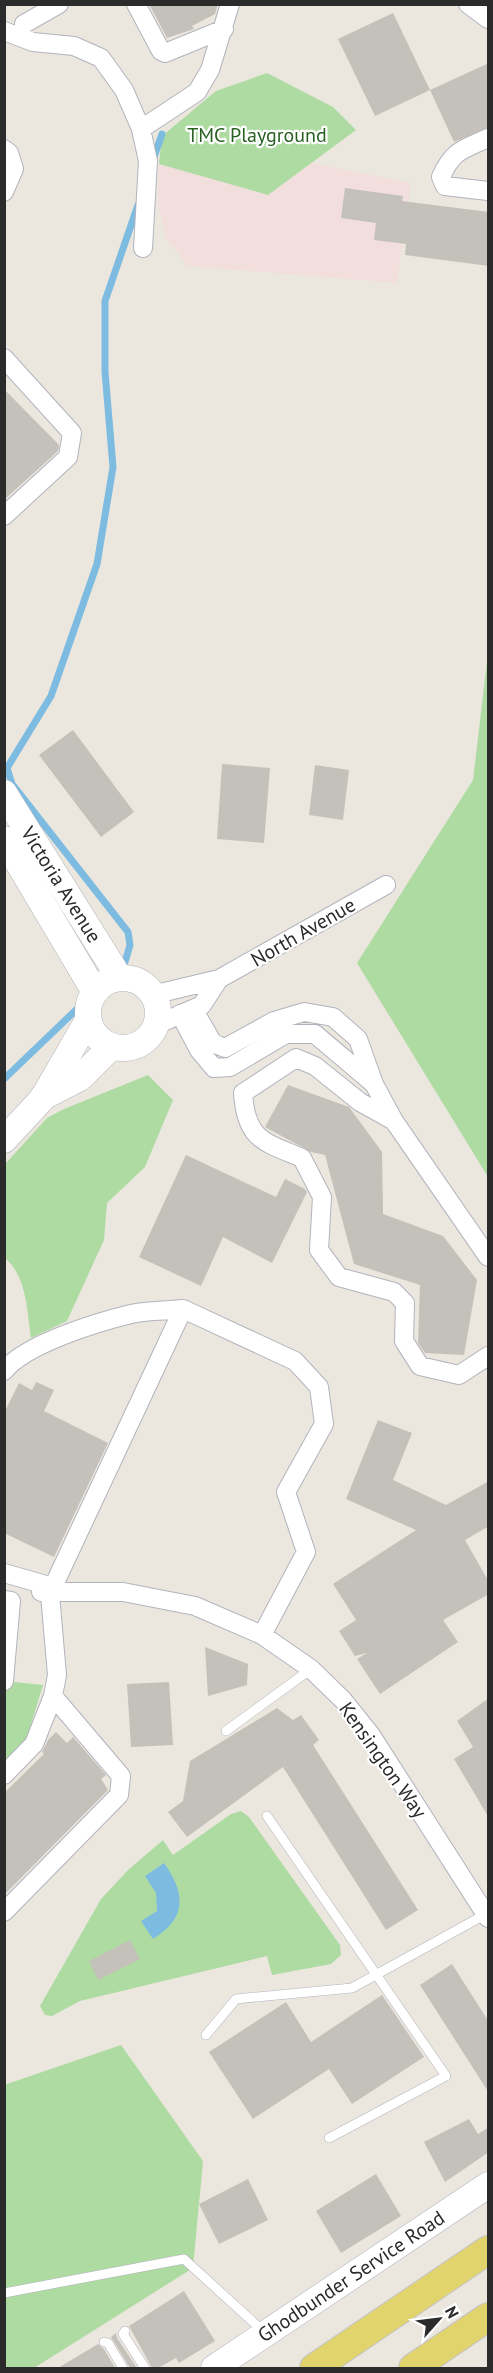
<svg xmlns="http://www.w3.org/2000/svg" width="493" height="2373" font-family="'PT Sans',sans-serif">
<rect width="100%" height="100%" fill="#ebe7df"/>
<path fill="#f1dedd" d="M 312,163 L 411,183 L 397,283 L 188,266 L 165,237 L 158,200 L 159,164 L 268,195 Z"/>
<path fill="#aedba1" d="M 267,73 L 333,107 L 356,130 L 268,195 L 159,164 L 162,136 L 216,91 Z
M 488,653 L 488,1177 L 357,963 L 473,780 Z
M 148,1075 L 173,1100 L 145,1167 L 107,1203 L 104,1240 L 67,1321 L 31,1338 C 27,1311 27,1277 5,1258 L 5,1164 L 47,1118 L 64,1109 Z
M 5,1681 L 43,1685 L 26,1741 L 5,1763 Z
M 241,1811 L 249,1817 L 340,1945 L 341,1955 L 331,1964 L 272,1975 L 267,1956 L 80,2001 L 52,2016 L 45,2015 L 40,2006 L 101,1899 L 128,1870 L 163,1840 L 173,1855 L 231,1814 Z
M 121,2045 L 203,2161 L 193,2268 L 34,2368 L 5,2368 L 4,2085 Z"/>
<path fill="#7dbbe1" d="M 164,1863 C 186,1894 187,1918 153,1939 L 141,1921 L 157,1911 L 156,1893 L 145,1876 Z"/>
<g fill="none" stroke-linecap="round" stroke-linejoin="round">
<path stroke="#7dbbe1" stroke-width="7" d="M 153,160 L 162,134
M 125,962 L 130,945 L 128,932 L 12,784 L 7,768 L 51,696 L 97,564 L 113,467 L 105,372 L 105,301 L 138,205
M 4,1079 L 77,1009"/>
</g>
<path fill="#c4c1ba" d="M 149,4 L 218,4 L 215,14 L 192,26 L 194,29 L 167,38 Z
M 393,13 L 430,90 L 375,116 L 338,39 Z
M 489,63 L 489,127 L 454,142 L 430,90 Z
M 345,188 L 403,196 L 402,201 L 489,212 L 489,266 L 405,255 L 406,244 L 374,240 L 376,223 L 341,218 Z
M 4,389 L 59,445 L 58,451 L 4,500 Z
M 73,730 L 134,812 L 101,837 L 39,755 Z
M 222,764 L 270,768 L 264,843 L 217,839 Z
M 315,765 L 349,770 L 343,820 L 309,815 Z
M 288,1085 L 349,1107 L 382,1152 L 383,1214 L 443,1236 L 477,1280 L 464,1355 L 425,1353 L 418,1343 L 420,1285 L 354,1264 L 325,1155 L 311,1152 L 265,1127 Z
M 186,1155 L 276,1197 L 285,1179 L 305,1189 L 307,1192 L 272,1263 L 223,1237 L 201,1286 L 139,1257 Z
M 36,1382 L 54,1390 L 44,1411 L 108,1443 L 54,1557 L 4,1533 L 4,1413 L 19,1383 L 32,1390 Z
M 378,1420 L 412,1433 L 393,1480 L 446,1505 L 489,1481 L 489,1526 L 465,1540 L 489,1582 L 489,1594 L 443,1620 L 458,1642 L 380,1694 L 357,1659 L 367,1653 L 355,1656 L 339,1631 L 356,1620 L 333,1584 L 416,1530 L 346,1499 Z
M 205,1647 L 248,1664 L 247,1685 L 208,1696 Z
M 169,1682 L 173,1745 L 131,1747 L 127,1684 Z
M 489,1698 L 489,1818 L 454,1759 L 473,1747 L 457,1721 Z
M 277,1708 L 293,1720 L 301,1715 L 319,1740 L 313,1745 L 418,1910 L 386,1930 L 283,1767 L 187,1837 L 168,1812 L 183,1801 L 190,1761 Z
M 56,1732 L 67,1743 L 73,1737 L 106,1775 L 101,1779 L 108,1790 L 4,1895 L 4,1793 L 44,1754 L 42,1752 L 48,1740 Z
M 130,1940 L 140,1959 L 98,1980 L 89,1961 Z
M 452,1964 L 489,2022 L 489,2093 L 420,1985 Z
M 382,1995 L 424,2057 L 352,2104 L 329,2069 L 253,2119 L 209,2052 L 286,2002 L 311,2042 Z
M 469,2119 L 478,2134 L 489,2127 L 489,2152 L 445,2182 L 424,2142 Z
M 376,2174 L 401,2216 L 341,2253 L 316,2211 Z
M 248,2179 L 268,2220 L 219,2244 L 199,2204 Z
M 184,2291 L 215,2341 L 179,2363 L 176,2358 L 158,2368 L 152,2368 L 129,2326 Z
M 116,2333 L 117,2338 L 137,2368 L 130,2368 L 111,2337 Z
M 98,2344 L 104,2349 L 115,2368 L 58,2368 Z"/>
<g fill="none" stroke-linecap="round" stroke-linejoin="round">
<defs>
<path id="lane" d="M 226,1731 L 311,1669
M 267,1816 L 446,2076 L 329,2138
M 206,2035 L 236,1999 L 352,1988 L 486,1914
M 4,2293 L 184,2259 L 264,2332
M 125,2331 L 123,2334 L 145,2368
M 104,2342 L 108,2343 L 123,2368"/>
<path id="street" d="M 136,4 L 161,51 L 165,53 L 224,29
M 468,4 L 488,19
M 24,24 L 59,4
M 4,31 L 33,42 L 74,46 L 101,58 L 124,90 L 141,129 L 148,161 L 143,248
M 141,129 L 197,92 L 210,70 L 230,4
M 488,138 C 462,150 453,150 441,177 L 445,186 L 488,191
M 4,149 L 9,153 L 14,169 L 4,192
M 4,358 L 72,433 L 68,457 L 4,516
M 152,995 L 219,979 L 386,885
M 193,1009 L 213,1043 L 225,1048 L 274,1021 L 304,1012 L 333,1017 L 358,1039 L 374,1084 L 394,1121 L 488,1257
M 180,1014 L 199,1050 L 214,1068 L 230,1067 L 286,1034 L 315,1034 L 373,1083
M 156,1025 L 202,1005 L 219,979
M 394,1121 L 360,1102 L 315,1066 L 296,1058 L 243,1093 C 246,1140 264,1142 302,1158 L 322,1197 L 319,1250 L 339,1277 L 394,1292 L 405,1303 L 404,1341 L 420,1366 L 459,1375 L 488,1356
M 4,1371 C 25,1344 98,1322 131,1314 C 148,1310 166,1311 183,1309
M 4,1573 L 53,1587 L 183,1309 L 295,1361 L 319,1387 L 324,1424 L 286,1492 L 306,1552 L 262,1635
M 41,1592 L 123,1592 L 195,1606 L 262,1635 L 311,1669 L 343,1700 L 371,1735 L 488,1918
M 4,1600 L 11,1601 L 4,1681
M 4,1775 L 34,1744 L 53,1696 L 57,1675 L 50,1594
M 4,1912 L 119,1795 L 121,1776 L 53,1696"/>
<g id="secondary">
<path id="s1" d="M 4,793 L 119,977"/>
<path d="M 4,839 L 95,992"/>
<circle cx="123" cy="1013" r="35"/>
<path d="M 43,1097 L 80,1078 L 111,1047"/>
<path d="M 4,1140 L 43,1098 L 88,1020"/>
<path id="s2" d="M 214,2368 L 488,2185"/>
</g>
<path id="primary" d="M 314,2368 L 488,2250
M 413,2368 L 488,2317"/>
</defs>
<use href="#lane" stroke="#b2b3bd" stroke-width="10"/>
<use href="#street" stroke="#b2b3bd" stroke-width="20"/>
<use href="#secondary" stroke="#b2b3bd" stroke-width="27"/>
<use href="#primary" stroke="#c4c4c4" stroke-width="30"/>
<use href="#lane" stroke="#fff" stroke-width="9"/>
<use href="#street" stroke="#fff" stroke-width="18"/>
<use href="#secondary" stroke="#fff" stroke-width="26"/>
<use href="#primary" stroke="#e1d46d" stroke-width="28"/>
</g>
<g text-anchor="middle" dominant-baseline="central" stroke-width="4.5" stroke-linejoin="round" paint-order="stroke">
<g font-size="20" fill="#286022" stroke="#fff">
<text x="257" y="135">TMC Playground</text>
</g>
<g font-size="20" fill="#2b2b2b" stroke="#fff">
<text stroke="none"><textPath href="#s1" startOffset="108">Victoria Avenue</textPath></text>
<text transform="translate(303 932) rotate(-30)">North Avenue</text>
<text transform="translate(383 1760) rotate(55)">Kensington Way</text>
<text stroke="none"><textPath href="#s2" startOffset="165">Ghodbunder Service Road</textPath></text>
</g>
</g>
<rect width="493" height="2373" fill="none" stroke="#2b2b2b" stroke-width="12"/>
<g transform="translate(439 2319) rotate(62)" stroke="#ffffff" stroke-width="4.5" paint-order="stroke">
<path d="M0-4.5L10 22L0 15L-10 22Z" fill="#2b2b2b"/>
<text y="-9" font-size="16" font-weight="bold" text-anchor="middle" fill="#2b2b2b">N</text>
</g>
</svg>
